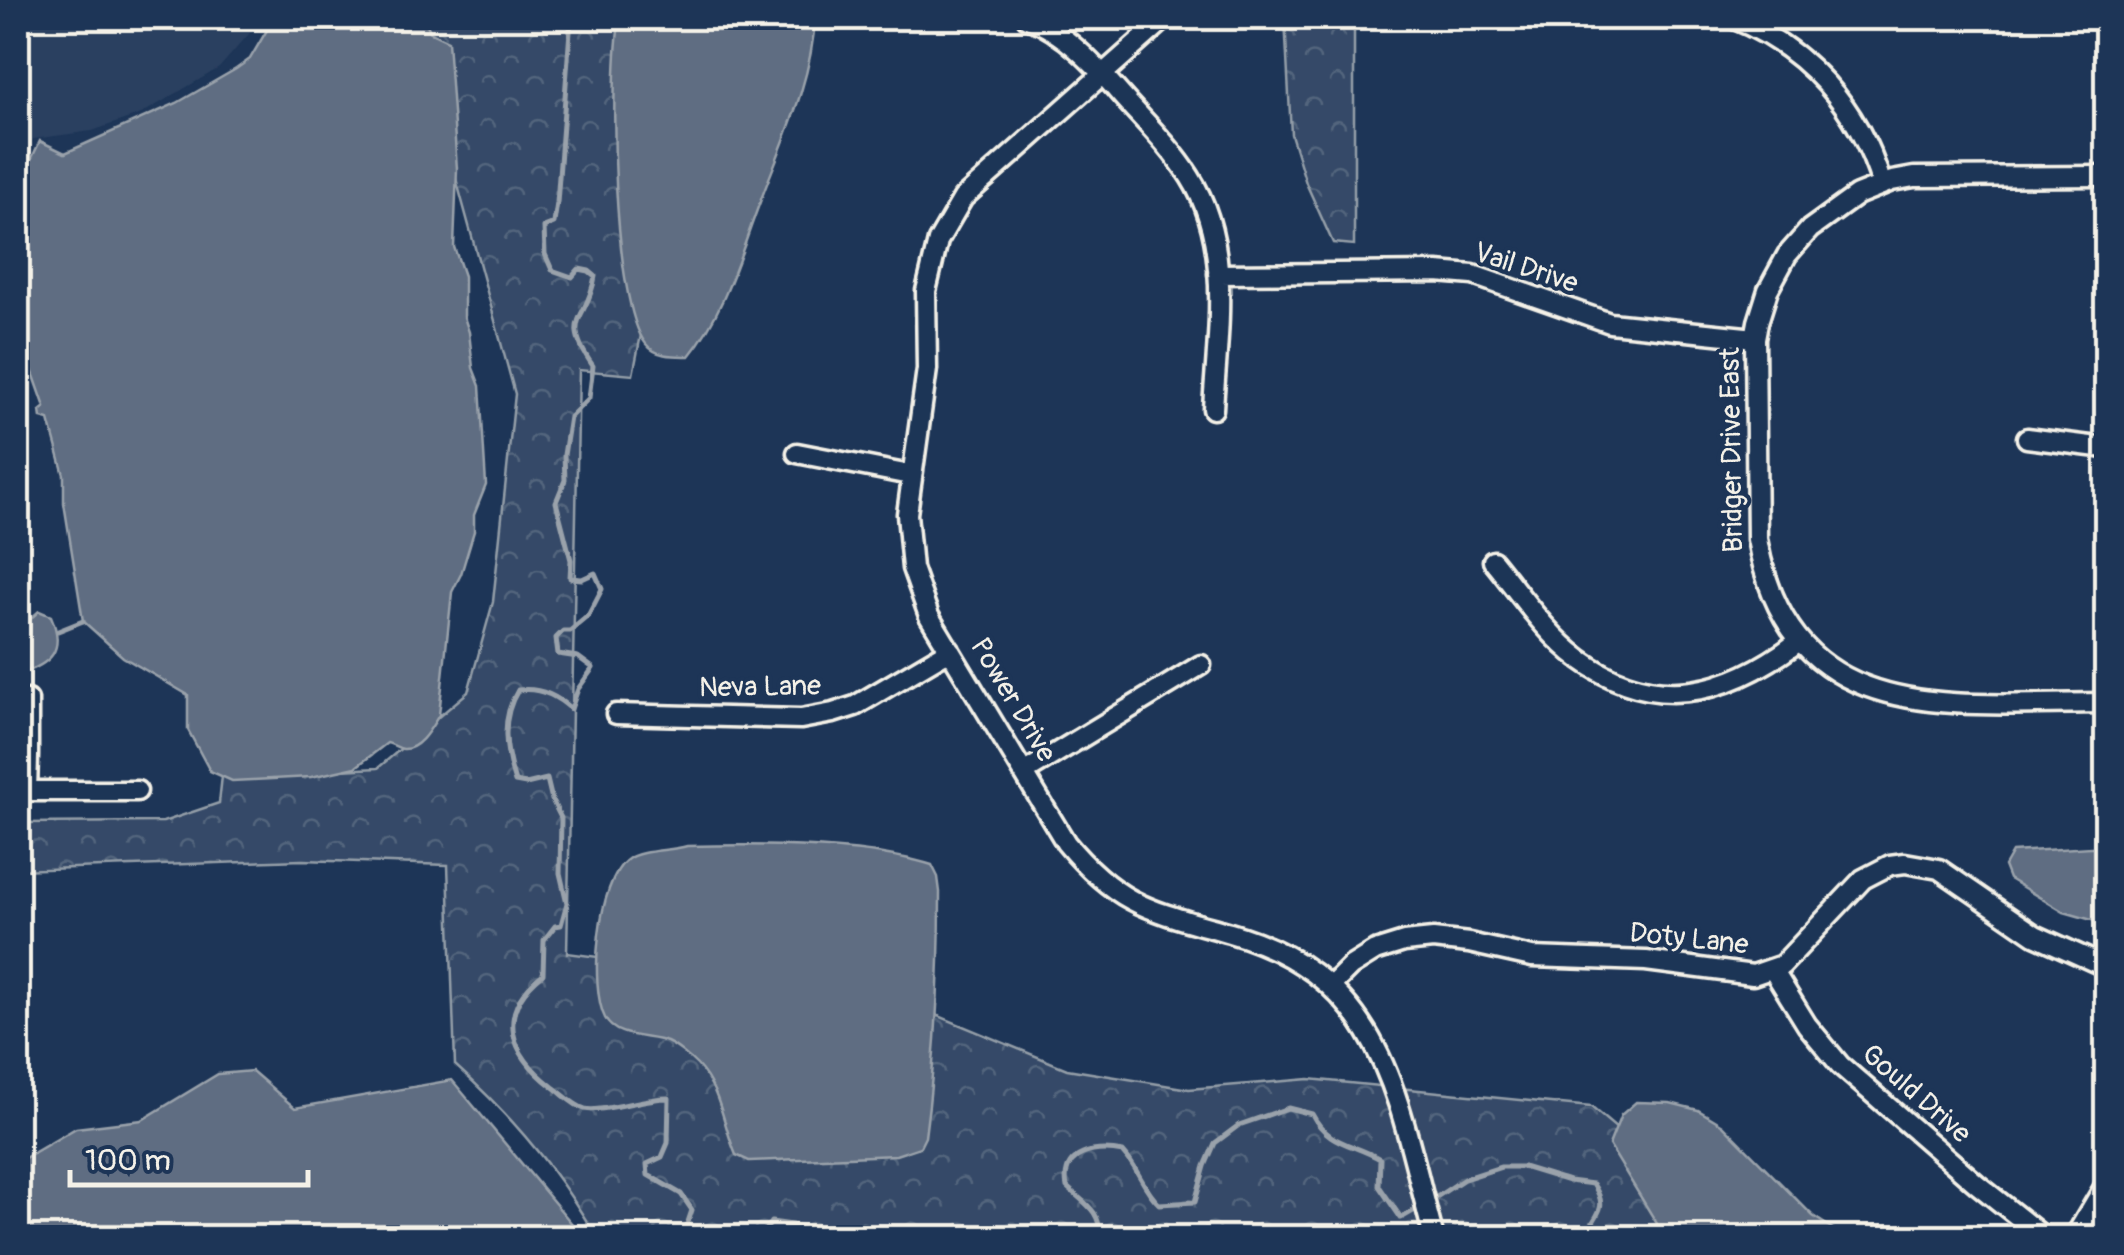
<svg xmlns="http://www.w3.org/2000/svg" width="2124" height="1255" font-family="Pangolin,sans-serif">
<defs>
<pattern id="forest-crowns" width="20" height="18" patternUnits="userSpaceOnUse" patternTransform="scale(2.5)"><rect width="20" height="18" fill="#354a67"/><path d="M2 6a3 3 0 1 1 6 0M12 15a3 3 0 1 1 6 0" fill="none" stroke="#53657d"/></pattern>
</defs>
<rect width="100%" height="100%" fill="#1d3557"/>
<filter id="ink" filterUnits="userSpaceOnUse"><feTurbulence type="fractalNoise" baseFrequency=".01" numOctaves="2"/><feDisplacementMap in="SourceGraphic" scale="20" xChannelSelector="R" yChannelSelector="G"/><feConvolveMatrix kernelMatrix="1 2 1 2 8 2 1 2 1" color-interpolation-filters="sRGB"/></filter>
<g filter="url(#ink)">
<path fill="#2a4060" d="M 18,18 L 218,20 L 263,18 L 219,68 L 141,114 L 92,131 L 33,139 L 18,160 Z"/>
<path fill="url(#forest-crowns)" stroke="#949ea8" stroke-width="2.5" d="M 426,18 L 704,18 L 633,375 L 579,370 L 567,953 L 888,995 L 1067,1069 L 1189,1089 L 1309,1079 L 1591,1107 L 1745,1237 L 596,1237 C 560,1174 510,1114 455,1065 L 448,865 L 302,860 L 18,870 L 18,823 L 163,822 L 219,803 L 222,776 L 378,768 L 468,692 L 493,602 L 515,394 L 454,171 Z
M 1285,18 L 1354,18 L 1354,245 L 1333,243 L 1306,183 L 1291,134 Z"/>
<path fill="#5e6d82" stroke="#9aa2ab" stroke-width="2.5" d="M 274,18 L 424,18 L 431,33 L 448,41 L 457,169 L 454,247 L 464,276 L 464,317 L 469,332 L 473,368 L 480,386 L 486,485 L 474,515 L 474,531 L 461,574 L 452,592 L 439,715 C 432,726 420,750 403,749 C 397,748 392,744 387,743 L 356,767 L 311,777 L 232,781 L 210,771 L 188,730 L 188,695 L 123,657 L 83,621 L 64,503 L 64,475 L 49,420 L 41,418 L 40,411 L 45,407 L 32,370 L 22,358 L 18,344 L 18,187 L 40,141 L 65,153 L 177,103 L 236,69 L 250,59 Z
M 620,18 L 815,18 C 812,81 782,143 760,202 C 740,254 725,312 689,356 C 674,356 656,357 646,344 C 612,303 609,72 620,18 Z
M 39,611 L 51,616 C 66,651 51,664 18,675 L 18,630 Z
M 687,846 C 758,844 865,844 932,865 L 938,877 L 940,892 C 940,975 936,1056 925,1137 L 920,1147 L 896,1155 L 749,1161 L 736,1155 C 723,1125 721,1090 697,1065 C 690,1058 676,1046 667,1042 C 649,1035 615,1039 605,1018 C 589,987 597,881 628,859 C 640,850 670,851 687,846 Z
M 2106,846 L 2106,924 L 2064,912 L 2009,879 L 2004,866 L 2012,852 Z
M 252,1071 L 295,1108 L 452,1080 L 583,1237 L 18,1237 L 18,1162 L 76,1128 L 142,1120 L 218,1074 Z
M 1636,1102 L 1670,1103 L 1698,1110 L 1723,1125 L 1813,1216 L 1845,1237 L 1665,1237 L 1609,1145 L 1621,1115 Z"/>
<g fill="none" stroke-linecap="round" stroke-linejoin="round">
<path stroke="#9aa2ab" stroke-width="5" d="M 571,18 L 557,203 L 554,223 L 544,227 L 545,254 L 552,270 L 572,277 L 579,269 L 589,271 L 595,276 C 588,322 559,317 593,366 L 589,398 L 570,417 L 564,455 L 565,480 L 556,502 L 571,560 L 570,578 L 582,579 L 595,573 L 602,589 L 588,616 L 570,631 L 563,631 L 556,638 L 558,654 L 578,657 L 593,668 L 578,689 L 571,709 C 557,696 539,687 518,690 C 500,719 505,750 515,782 L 526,784 L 547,779 L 552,800 L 561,818 L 560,873 L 567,903 L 561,925 L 555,926 L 544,940 L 543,974 C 494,1013 510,1054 553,1087 C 563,1094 574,1106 585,1109 C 603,1113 647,1097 669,1098 L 668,1143 L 662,1157 L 647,1164 L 648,1175 L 681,1194 L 692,1210 L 687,1225 L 675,1238
M 58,631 L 83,621
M 1429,1202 L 1464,1179 L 1501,1167 L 1523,1167 L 1569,1181 L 1593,1184 C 1611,1211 1593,1214 1585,1238
M 759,1238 L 771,1222 L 813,1228 L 830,1238
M 995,1238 C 1013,1230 1029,1225 1045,1238
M 1100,1238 C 1101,1210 1085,1204 1067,1187 C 1060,1151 1097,1147 1123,1152 C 1138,1168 1143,1189 1159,1204 L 1195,1202 L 1205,1166 L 1215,1143 L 1239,1125 L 1288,1108 L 1312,1114 C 1328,1145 1352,1143 1380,1159 L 1379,1186 L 1401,1218 L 1420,1207"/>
<defs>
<path id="street" d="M 1027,18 C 1064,31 1096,66 1121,95 C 1144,121 1171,147 1190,177 C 1233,245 1217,334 1213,409
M 1166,18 L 963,198 L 938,241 L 926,291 L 927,369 L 907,514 L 912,568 L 929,616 L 1066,843 C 1119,907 1153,911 1230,933 C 1387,978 1397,1100 1434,1238
M 1732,18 C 1807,48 1859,108 1882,185
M 2106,176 L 1914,177 L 1892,181 L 1857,195 L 1810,229 L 1787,255 L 1768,290 L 1758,322 L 1755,338 L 1757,539 C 1791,732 1957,703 2106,703
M 1218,274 L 1437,272 L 1473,275 L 1610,323 L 1755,338
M 2027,438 L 2106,448
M 797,453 L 910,475
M 1493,561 C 1520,594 1546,634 1580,659 C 1656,715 1730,694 1799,641
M 616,714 L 801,719 L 833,713 L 855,706 L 950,650
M 19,756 L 28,756 L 28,700
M 28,756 L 27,791 L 137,791
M 1025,772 L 1201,665
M 1773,970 L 1807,1025 L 1840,1065 L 1977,1184 L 2045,1238
M 1331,986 L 1351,966 L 1375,951 L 1404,942 L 1433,939 L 1469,943 L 1532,957 L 1646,961 L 1753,975 L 1782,965 L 1863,879 L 1890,865 L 1905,863 L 1939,869 L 2035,935 L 2106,967
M 2074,1238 L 2106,1184"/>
</defs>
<use href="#street" stroke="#f4f1e8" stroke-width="25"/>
<use href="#street" stroke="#1d3557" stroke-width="18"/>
</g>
</g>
<g text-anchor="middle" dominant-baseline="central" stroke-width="8" stroke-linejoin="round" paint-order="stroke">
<g font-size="28" fill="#f4f1e8" stroke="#1d3557">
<text transform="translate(1526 268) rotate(18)">Vail Drive</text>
<text transform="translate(1732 450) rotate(-91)">Bridger Drive East</text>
<text transform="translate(760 687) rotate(-1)">Neva Lane</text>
<text transform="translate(1013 700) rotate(59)">Power Drive</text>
<text transform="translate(1689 939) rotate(6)">Doty Lane</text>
<text transform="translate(1916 1094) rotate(41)">Gould Drive</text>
</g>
</g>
<rect width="2124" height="1255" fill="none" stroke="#1d3557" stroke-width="60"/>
<rect x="30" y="30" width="2064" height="1195" fill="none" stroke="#f4f1e8" stroke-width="4" filter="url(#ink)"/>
<path d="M70 1170v15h238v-15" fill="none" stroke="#f4f1e8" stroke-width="5"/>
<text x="85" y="1170" font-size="30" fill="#f4f1e8" stroke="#1d3557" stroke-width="8" paint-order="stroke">100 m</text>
</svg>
